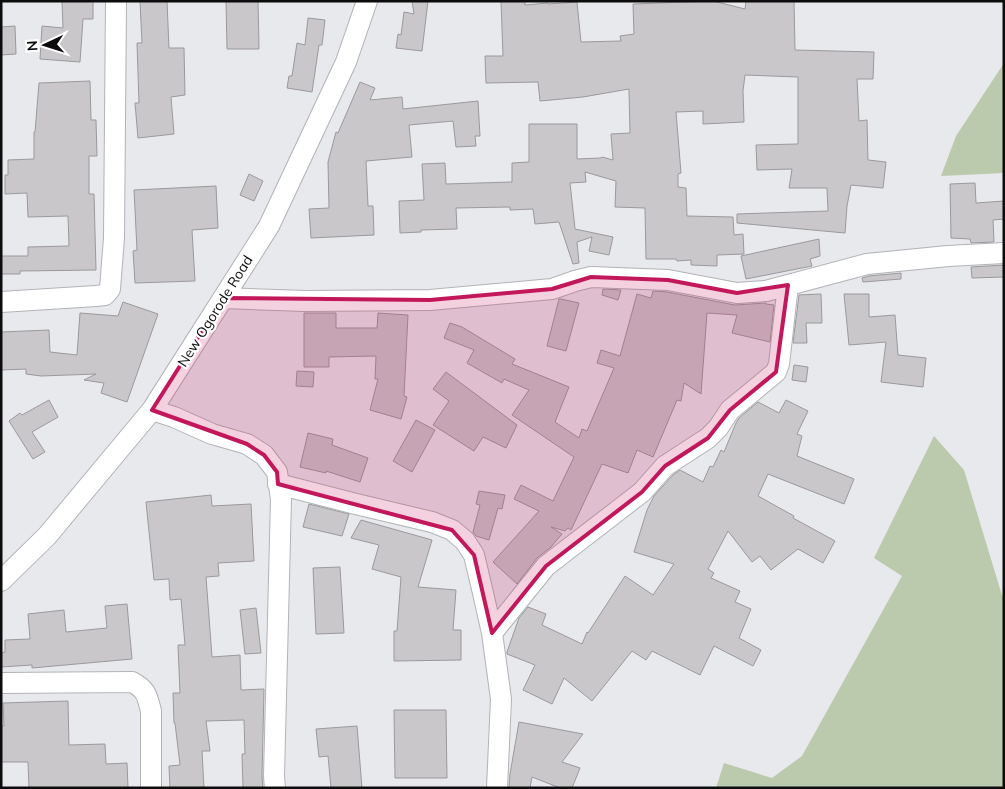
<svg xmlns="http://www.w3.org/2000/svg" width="1005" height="789" font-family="Mulish,sans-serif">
<rect width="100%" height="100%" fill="#e7e9ed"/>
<path fill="#bbc9ac" d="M 1004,63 L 1004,173 L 941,176 L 956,136 Z
M 934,436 L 964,470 L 1004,602 L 1004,788 L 716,788 L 724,763 L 772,778 L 802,756 L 902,576 L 874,558 Z"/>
<path fill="#c9c7ca" stroke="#9b999c" d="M 62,1 L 93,1 L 93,19 L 83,19 L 80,62 L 40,59 L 42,26 L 63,28 Z
M 140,1 L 167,1 L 169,48 L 184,48 L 185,95 L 171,97 L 174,134 L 138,138 L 135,103 L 139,103 L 137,43 L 142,43 Z
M 226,1 L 258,1 L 259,49 L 227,49 Z
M 412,1 L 428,1 L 422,51 L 396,48 L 398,34 L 401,35 L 404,12 L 414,14 Z
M 501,1 L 525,1 L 525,5 L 548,3 L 548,4 L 577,2 L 581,42 L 621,41 L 620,36 L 634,34 L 633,4 L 713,1 L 745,9 L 746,1 L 794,1 L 795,50 L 874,52 L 873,79 L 857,79 L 859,121 L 867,120 L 868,160 L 886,162 L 883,188 L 851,185 L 847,206 L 845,233 L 737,223 L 737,214 L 828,211 L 827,188 L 789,188 L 792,169 L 757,170 L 756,145 L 798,144 L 798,77 L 745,75 L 743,91 L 744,122 L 703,124 L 703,111 L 676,112 L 681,173 L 678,174 L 678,187 L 686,188 L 687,216 L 733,217 L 734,235 L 743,234 L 744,254 L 717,255 L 717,266 L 691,265 L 691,260 L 677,261 L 676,259 L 646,259 L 645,208 L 615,207 L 616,181 L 585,172 L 586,182 L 570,183 L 575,229 L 613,237 L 609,255 L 589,251 L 592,237 L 577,242 L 579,263 L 573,264 L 559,222 L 535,224 L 533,209 L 510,210 L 510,207 L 456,208 L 457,229 L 421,230 L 421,232 L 400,233 L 399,201 L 424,200 L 422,164 L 445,163 L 446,184 L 512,182 L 512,163 L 529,162 L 529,124 L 577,124 L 577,159 L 601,158 L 602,157 L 613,160 L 611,134 L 630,133 L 629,89 L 583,97 L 540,101 L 538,82 L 486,83 L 485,56 L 503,56 Z
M 308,18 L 325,20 L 322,45 L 319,45 L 312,92 L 287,88 L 289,76 L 292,76 L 297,43 L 305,45 Z
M 15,26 L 16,54 L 1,55 L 1,27 Z
M 90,81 L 91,120 L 96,120 L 97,156 L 89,156 L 89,194 L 94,194 L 96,270 L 20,271 L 20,274 L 1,274 L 1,256 L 28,256 L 28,247 L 69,246 L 68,216 L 28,217 L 27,193 L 5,194 L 5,175 L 8,175 L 8,160 L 34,159 L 34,132 L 35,132 L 39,83 Z
M 360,82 L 375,88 L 370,100 L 402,97 L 403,109 L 478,101 L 480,136 L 475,136 L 476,146 L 456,147 L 453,121 L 409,125 L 412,157 L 366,161 L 368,206 L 373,206 L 374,235 L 311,238 L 309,209 L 329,208 L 328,162 L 336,132 L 338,133 Z
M 249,174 L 263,181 L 254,201 L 240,195 Z
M 975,183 L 976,203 L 1004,201 L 1004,219 L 993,220 L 994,242 L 971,243 L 970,239 L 951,238 L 950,184 Z
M 216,186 L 218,228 L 192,230 L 195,281 L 135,283 L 133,251 L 137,250 L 134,190 Z
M 819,239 L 820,256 L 810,259 L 812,266 L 746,279 L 741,256 Z
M 1004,265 L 1004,277 L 972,278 L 971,267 Z
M 901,273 L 901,279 L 863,282 L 862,278 L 869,276 Z
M 603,289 L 621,290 L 618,300 L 602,295 Z
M 653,291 L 667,292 L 735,305 L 766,303 L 766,304 L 774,305 L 770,342 L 732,333 L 737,315 L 707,313 L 701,394 L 684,383 L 681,401 L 677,400 L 653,457 L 637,450 L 628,473 L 602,464 L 571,530 L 568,528 L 565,531 L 551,527 L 562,534 L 551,547 L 537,558 L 517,584 L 493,562 L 539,511 L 514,499 L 521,485 L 553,501 L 574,457 L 512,415 L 529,390 L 504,379 L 502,383 L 467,363 L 474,350 L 444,338 L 450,323 L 462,327 L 515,359 L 512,364 L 569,387 L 555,422 L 579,438 L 582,429 L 587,431 L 614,368 L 597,363 L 601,350 L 620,356 L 637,294 L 651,298 Z
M 821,294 L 822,323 L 806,323 L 807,343 L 793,343 L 799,295 Z
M 844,294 L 869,294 L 869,317 L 895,315 L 898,355 L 926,358 L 923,387 L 881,382 L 886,342 L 849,345 Z
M 559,299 L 561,299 L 579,303 L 566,351 L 547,346 Z
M 123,302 L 158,314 L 127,402 L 101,393 L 104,383 L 84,380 L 96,374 L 41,376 L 26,374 L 26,369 L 1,370 L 1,332 L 49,330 L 50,352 L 77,355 L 80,313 L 118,316 Z
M 304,313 L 336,313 L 336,328 L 377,328 L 378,313 L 408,315 L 404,396 L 407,397 L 401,419 L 370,410 L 378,379 L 375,379 L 376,356 L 329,357 L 329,367 L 304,367 Z
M 794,365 L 808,367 L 806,382 L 792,380 Z
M 297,371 L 314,372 L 313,387 L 296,386 Z
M 446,372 L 517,425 L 506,448 L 483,437 L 474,451 L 433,425 L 449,401 L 433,389 Z
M 49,400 L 58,417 L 32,432 L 45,452 L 33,459 L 9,421 L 20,413 L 22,415 Z
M 786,400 L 808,411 L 797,434 L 802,436 L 797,456 L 854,479 L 844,504 L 768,474 L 758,496 L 794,516 L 793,518 L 835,541 L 823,563 L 798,549 L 771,570 L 760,556 L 752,562 L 728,531 L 708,569 L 714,573 L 711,578 L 740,591 L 735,602 L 751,609 L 739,638 L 761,650 L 753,666 L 714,646 L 700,675 L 652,651 L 646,660 L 632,651 L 592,701 L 564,678 L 552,704 L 523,690 L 535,665 L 507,654 L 507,652 L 519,618 L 528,607 L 546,614 L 542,625 L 582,644 L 587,632 L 588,633 L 625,576 L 653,595 L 674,564 L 634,552 L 647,510 L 654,496 L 673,475 L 680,470 L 703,482 L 710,466 L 713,467 L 721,450 L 724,452 L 736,423 L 739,418 L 758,402 L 779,413 Z
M 416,420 L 435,430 L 412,472 L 393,461 Z
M 308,433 L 333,439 L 332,445 L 368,458 L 360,482 L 326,471 L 326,473 L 300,467 Z
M 479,491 L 505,495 L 502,509 L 498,508 L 489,540 L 476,536 L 473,532 L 480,505 L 476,504 Z
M 211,495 L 212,506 L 251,504 L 254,561 L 218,563 L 219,576 L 206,577 L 212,657 L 240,655 L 241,690 L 264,689 L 262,776 L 263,788 L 243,788 L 242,754 L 245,754 L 244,720 L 206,721 L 210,751 L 202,751 L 204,788 L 170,788 L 169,766 L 180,765 L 175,723 L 174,723 L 173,693 L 180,693 L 178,645 L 185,645 L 181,599 L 170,600 L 169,579 L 154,580 L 146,502 Z
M 309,504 L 349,514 L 342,536 L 303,527 Z
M 361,520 L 432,540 L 418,587 L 456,590 L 453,630 L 461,630 L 461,660 L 394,661 L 394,631 L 397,631 L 401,577 L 372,569 L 379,545 L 351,538 Z
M 340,567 L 344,633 L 316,634 L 313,568 Z
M 127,604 L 132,659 L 32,668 L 32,665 L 1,667 L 1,653 L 5,652 L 5,640 L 30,639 L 28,614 L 64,610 L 66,632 L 107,628 L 105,606 Z
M 256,608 L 261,653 L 245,654 L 240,610 Z
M 68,701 L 69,745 L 105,744 L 106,764 L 127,763 L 128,788 L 29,788 L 28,762 L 1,762 L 1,726 L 4,726 L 3,703 Z
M 394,710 L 446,710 L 447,778 L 395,778 Z
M 519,722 L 583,734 L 562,762 L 580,768 L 572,788 L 560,788 L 532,777 L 530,788 L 509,788 L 510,774 Z
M 357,726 L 362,788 L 331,788 L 328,756 L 319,757 L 316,729 Z"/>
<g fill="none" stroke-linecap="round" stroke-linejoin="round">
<defs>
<path id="minor" d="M 223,298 L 305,301 L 430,300 L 552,289 L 575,281 L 591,277 L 668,280 L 737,293 L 766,291 L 867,264 L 948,256 L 1004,253
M 1,302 L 96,296 L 105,295 L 110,289 L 114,238 L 116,1
M 152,410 L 174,417 L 212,434 L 247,444 L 264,455 L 277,472 L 281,499 L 274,776 L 275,788
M 278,484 L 356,504 L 432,522 L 452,530 L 465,541 L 474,555 L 483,593 L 492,633 L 501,699 L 497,788
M 1,581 L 47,536 L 152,410 L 269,226 L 346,62 L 367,1
M 492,633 L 546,566 L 642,492 L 665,466 L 708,438 L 718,428 L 730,410 L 776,372 L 779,364 L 788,285
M 1,683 L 132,682 C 147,690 147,696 151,711 L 151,788"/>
</defs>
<use href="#minor" stroke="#b2b3b7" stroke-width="22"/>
<use href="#minor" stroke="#fff" stroke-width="20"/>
</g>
<path fill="#c2185b" fill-opacity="0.2" stroke="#c2185b" stroke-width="4" stroke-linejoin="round" d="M 591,277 L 668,280 L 737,293 L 788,285 L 776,372 L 730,410 L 708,438 L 665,466 L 642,492 L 546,566 L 492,633 L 474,555 L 452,530 L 278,484 L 277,472 L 264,455 L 247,444 L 152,410 L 223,298 L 430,300 L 552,289 Z"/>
<g text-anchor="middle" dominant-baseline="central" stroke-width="4.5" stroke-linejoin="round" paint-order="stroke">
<g font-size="14" fill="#0c0c0d" stroke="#fff">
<text transform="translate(215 311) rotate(-58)">New Ogorode Road</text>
</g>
</g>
<rect width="1005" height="789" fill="none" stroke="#0c0c0d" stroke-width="5"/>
<g transform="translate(45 45) rotate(266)" stroke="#ffffff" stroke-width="4" paint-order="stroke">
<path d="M0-4L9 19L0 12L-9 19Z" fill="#0c0c0d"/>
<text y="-8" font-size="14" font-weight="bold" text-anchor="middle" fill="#0c0c0d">N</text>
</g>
</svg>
